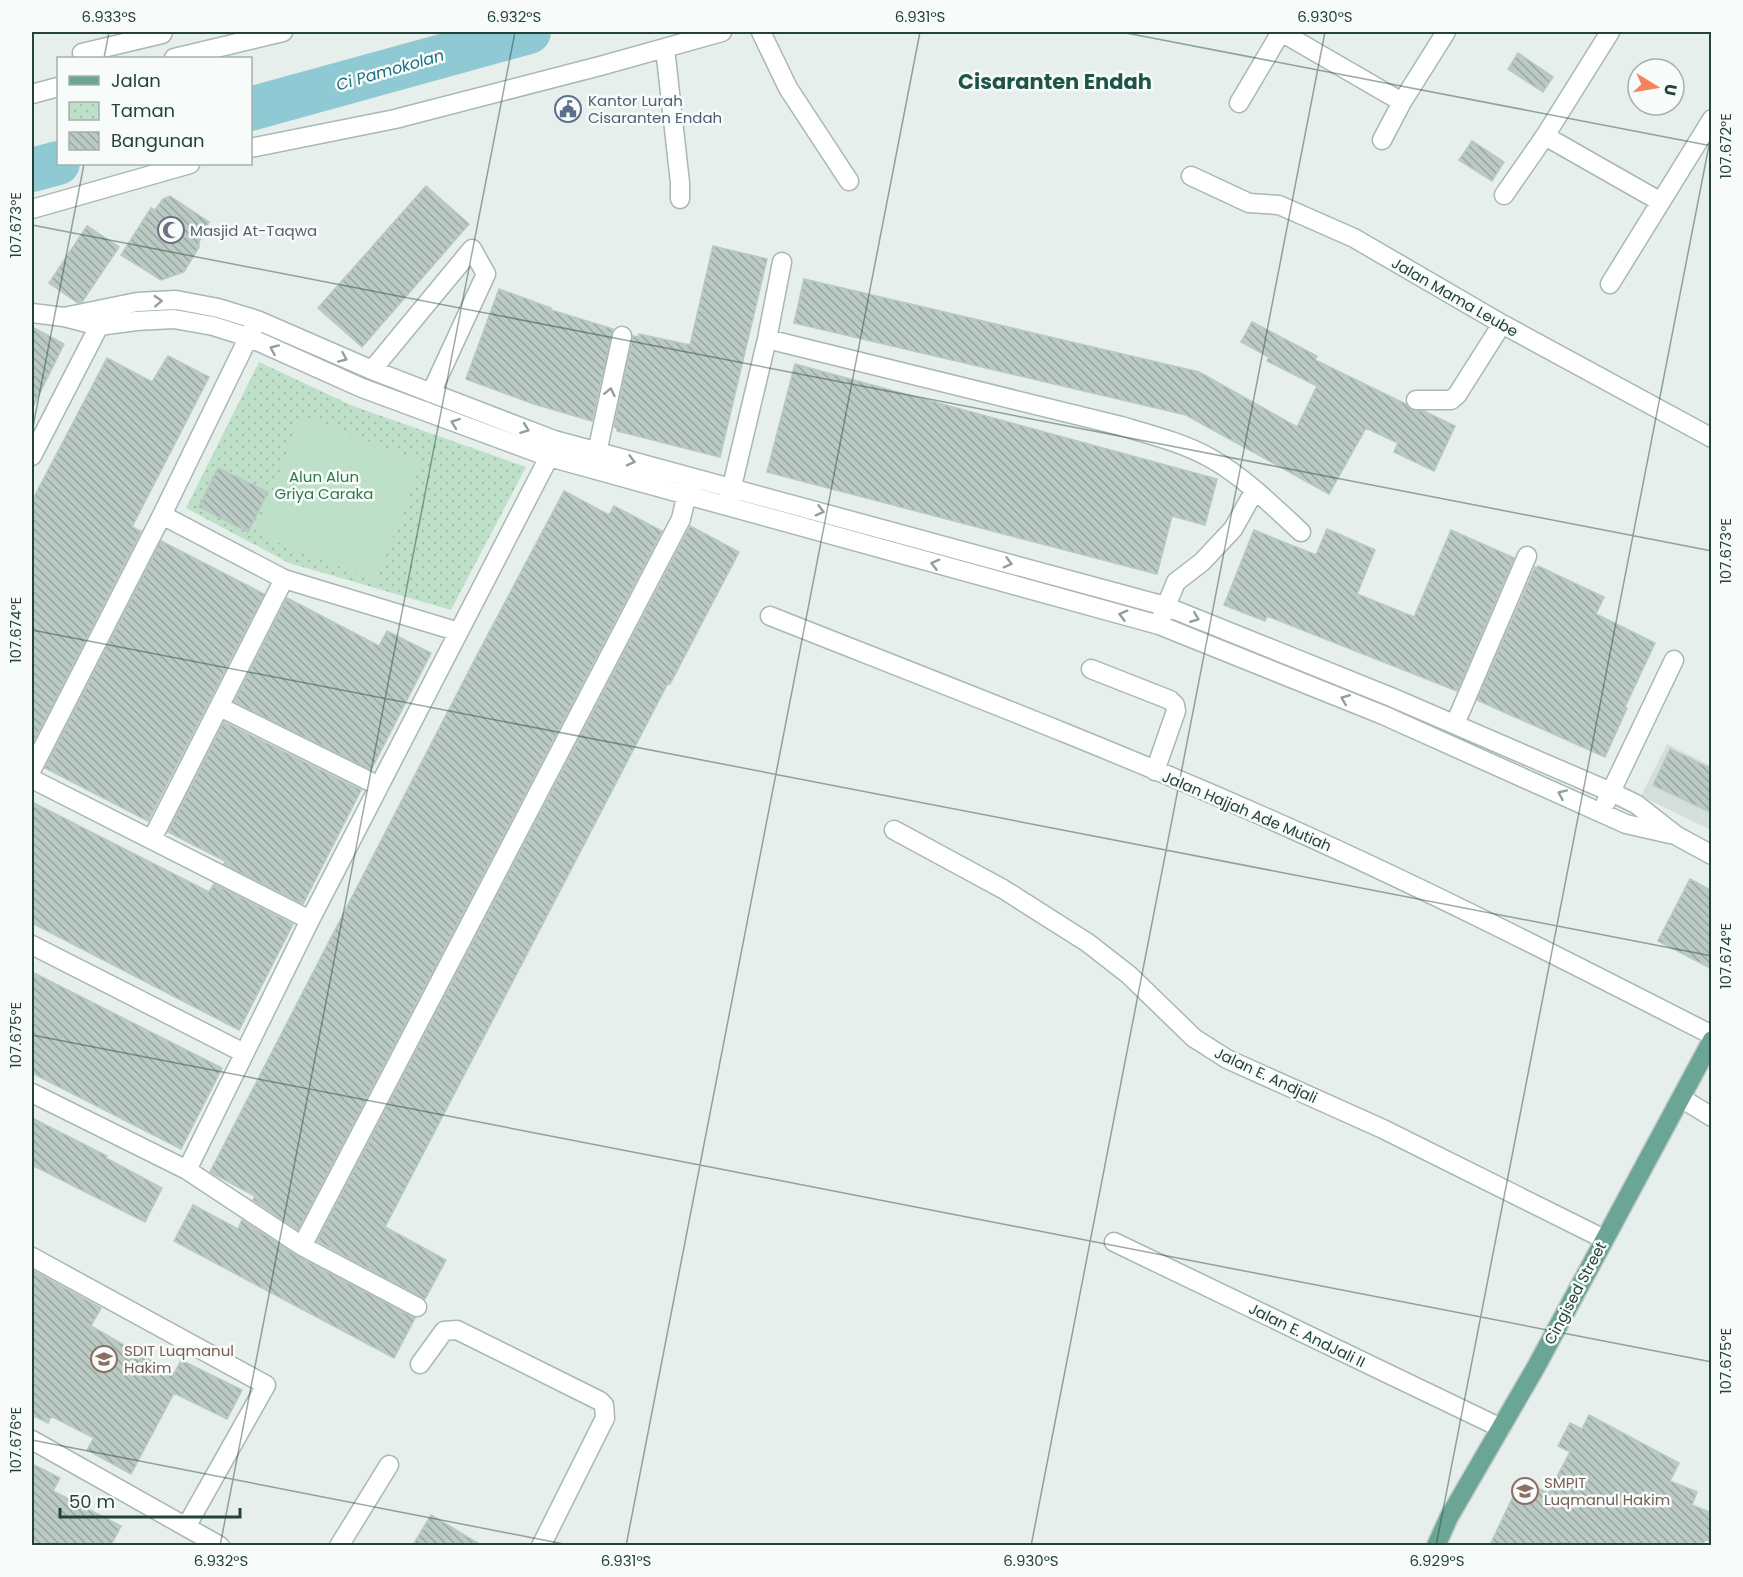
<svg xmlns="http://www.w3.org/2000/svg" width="1743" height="1577" font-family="Poppins,sans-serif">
<defs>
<pattern id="park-dots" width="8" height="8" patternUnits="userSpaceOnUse" patternTransform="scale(1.5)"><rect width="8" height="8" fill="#bfe0c8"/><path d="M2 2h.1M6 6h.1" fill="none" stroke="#a4c1ad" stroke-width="1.8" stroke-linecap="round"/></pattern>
<pattern id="building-back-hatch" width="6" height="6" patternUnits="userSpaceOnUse" patternTransform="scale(1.5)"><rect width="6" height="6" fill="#bbcac4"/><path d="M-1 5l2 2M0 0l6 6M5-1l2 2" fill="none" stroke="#98a6a0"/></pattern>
</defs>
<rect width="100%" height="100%" fill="#e6efeb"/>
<path fill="#d4dfda" d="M 1667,744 L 1711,766 L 1711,830 L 1641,796 Z"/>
<path fill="url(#park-dots)" d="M 259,362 L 353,406 L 526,467 L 451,610 L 289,563 L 186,508 Z"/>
<path fill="#bfe0c8" d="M 301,415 L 422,462 L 376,581 L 256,534 Z"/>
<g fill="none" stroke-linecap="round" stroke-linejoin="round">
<path stroke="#8ec9d4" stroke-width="44" d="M 250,109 L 529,32
M 32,170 L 58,163"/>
</g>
<path fill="url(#building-back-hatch)" stroke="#b8c9c2" stroke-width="1.5" d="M 1518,53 L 1553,77 L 1543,92 L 1508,69 Z
M 1472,141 L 1504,162 L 1492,181 L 1459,160 Z
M 426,186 L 469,224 L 362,347 L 318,308 Z
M 170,196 L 209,222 L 199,242 L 199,247 L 184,272 L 161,280 L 121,255 L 151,208 L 155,210 L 163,199 Z
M 87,226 L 119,247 L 82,302 L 78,303 L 49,283 Z
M 713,246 L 767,259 L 720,457 L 617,431 L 617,428 L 614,427 L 633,336 L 638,337 L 639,334 L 690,345 Z
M 804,279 L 1199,372 L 1297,427 L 1317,386 L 1267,361 L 1269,357 L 1241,342 L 1252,322 L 1317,356 L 1315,360 L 1406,404 L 1411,410 L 1424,411 L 1455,426 L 1434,471 L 1394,452 L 1398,443 L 1366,428 L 1329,494 L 1186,415 L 794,323 Z
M 499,289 L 551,308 L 551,310 L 613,329 L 592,421 L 534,404 L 466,379 Z
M 32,327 L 64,344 L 32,409 Z
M 168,356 L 209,377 L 132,527 L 141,531 L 32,745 L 32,501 L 107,358 L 152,382 Z
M 795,364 L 1217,479 L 1205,525 L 1172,516 L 1157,574 L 767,472 Z
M 218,468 L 268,492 L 248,532 L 199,507 Z
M 564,491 L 609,515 L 614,506 L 662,531 L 298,1230 L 253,1200 L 255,1196 L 210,1172 L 475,659 Z
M 690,526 L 739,552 L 670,684 L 668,683 L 385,1227 L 446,1260 L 425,1299 L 317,1241 Z
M 1327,529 L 1375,550 L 1357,594 L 1414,617 L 1451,530 L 1514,558 L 1457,691 L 1267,616 L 1265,621 L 1224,605 L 1254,530 L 1316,555 Z
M 161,541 L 264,594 L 148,821 L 45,768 Z
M 1538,566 L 1604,597 L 1596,614 L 1655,643 L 1625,707 L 1627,708 L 1605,757 L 1477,700 L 1535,567 L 1537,568 Z
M 287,598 L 379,646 L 387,631 L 431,653 L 371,770 L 234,702 Z
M 224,722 L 361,790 L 303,904 L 224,864 L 225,861 L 168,832 Z
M 1670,749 L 1712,769 L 1712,813 L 1653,785 Z
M 32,802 L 209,892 L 214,884 L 293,924 L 239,1030 L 32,923 Z
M 1690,879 L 1712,891 L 1712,969 L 1658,941 Z
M 32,972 L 222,1068 L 181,1149 L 32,1073 Z
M 32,1118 L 107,1156 L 106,1158 L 162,1188 L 145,1222 L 32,1165 Z
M 193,1205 L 238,1229 L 242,1220 L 297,1256 L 415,1318 L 394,1358 L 174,1241 Z
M 32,1270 L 101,1308 L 91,1326 L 174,1374 L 181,1360 L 242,1390 L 227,1419 L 174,1393 L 131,1474 L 87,1450 L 94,1438 L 51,1416 L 48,1423 L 32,1415 Z
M 1589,1415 L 1679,1463 L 1670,1481 L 1697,1492 L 1692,1505 L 1712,1513 L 1712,1542 L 1706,1539 L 1702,1545 L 1490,1545 L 1521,1480 L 1548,1493 L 1570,1452 L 1558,1446 L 1570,1423 L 1582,1429 Z
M 32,1464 L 60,1478 L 53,1491 L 121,1526 L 111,1545 L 32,1545 Z
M 431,1515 L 481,1545 L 413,1545 Z"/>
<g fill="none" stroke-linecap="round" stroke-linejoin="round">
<defs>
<path id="minor" d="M 761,32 L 788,88 L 849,181
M 1281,32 L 1402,102
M 665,48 L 680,183 L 680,199
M 82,53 L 162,34 L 163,32
M 174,58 L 283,32
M 32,94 L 58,87
M 1239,103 L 1281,32
M 1545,136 L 1661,202
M 1382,140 L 1402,102 L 1446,32
M 250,148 L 395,119 L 600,66 L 722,32
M 1191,176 L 1249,203 L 1279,205 L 1354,238 L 1502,324 L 1712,438
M 1504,195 L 1545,136 L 1610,32
M 32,209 L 190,164
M 1610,284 L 1712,119
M 32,313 L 64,317 L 99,326 L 136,321 L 174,319 L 213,326 L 248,337 L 362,388 L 549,457 L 1159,625 L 1383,715 L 1626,824 L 1670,834
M 64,317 L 137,302 L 176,300 L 218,308 L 257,320 L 372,370 L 554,440 L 1165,606 L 1391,697 L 1611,792 L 1636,804 L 1677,836 L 1712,855
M 767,339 L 1121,426 C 1152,435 1184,443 1212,459 C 1245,478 1273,506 1301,532
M 372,370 L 472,249 L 486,274 L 431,393
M 1416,400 L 1451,400 L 1457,395 L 1502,324
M 32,456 L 99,326 L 100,316
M 595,462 L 622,336
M 729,499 L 767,339 L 782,262
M 162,515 L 284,579 L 459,632
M 770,616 C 934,681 1099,744 1260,815 C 1413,882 1563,959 1712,1035
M 1162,616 L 1176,582 L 1202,562 L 1233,529 L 1255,490
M 1091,669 L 1170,700 L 1175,705 L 1176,711 L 1155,771
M 220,707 L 379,786
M 1455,724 L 1527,556
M 32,769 L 162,515 L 253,328
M 32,779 L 310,920
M 1606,802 L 1674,660
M 894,830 L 1003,889 L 1088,943 L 1129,975 L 1194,1038 L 1227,1059 L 1383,1129 L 1604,1239
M 152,839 L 284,579
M 32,945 L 244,1053
M 32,1093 L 187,1170 L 302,1246 L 417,1307
M 1681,1098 L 1712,1117
M 187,1170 L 310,920 L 549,457 L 552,448
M 1114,1242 L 1501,1428
M 302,1246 L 681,519 L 689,484
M 32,1257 L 266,1385 L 186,1527
M 420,1364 L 444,1331 L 457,1330 L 600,1401 L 604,1405 L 605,1418 L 541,1546
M 32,1440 L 220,1546
M 339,1546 L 389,1465"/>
<path id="major" d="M 1436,1546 L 1449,1517 L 1536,1367 L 1712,1040"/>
</defs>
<use href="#minor" stroke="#a8b8b2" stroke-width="21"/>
<use href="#major" stroke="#c2cac8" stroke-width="21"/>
<use href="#minor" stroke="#fff" stroke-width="18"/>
<use href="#major" stroke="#6aa596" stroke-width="18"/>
</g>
<defs><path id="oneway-chevron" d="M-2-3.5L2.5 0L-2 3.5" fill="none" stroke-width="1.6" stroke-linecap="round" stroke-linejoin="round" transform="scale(1.5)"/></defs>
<g stroke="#92a09c">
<use href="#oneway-chevron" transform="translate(158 301) rotate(-3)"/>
<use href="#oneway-chevron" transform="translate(274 349) rotate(-156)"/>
<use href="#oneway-chevron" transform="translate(343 358) rotate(24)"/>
<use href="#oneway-chevron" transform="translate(610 392) rotate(-78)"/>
<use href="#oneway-chevron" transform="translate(455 423) rotate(-160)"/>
<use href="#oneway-chevron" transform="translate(525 429) rotate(21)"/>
<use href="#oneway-chevron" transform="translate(631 461) rotate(15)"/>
<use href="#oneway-chevron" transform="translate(820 511) rotate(15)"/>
<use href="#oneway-chevron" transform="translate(1008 563) rotate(15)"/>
<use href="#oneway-chevron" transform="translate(935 564) rotate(-165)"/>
<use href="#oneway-chevron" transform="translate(1123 615) rotate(-165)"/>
<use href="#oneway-chevron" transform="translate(1195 618) rotate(22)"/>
<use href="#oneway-chevron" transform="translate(1345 699) rotate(-158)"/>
<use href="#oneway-chevron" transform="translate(1562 794) rotate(-156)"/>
</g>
<path fill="none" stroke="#24423a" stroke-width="1.5" stroke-opacity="0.45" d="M 1121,32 L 1712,146M 104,58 L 109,32M 32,225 L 1712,551M 32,432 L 84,164M 32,630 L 1712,956M 32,1035 L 1712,1362M 32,1440 L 574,1546M 220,1546 L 515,32M 626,1546 L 920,32M 1031,1546 L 1325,32M 1436,1546 L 1712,130"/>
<defs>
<symbol id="civic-ring" viewBox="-11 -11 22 22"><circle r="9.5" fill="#f7fbf9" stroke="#5c6f8a" stroke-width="1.5"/><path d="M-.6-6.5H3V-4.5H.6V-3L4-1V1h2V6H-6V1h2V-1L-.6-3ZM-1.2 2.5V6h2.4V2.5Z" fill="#5c6f8a"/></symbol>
<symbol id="mosque-ring" viewBox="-11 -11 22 22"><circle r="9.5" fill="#f7fbf9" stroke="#6b7280" stroke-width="1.5"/><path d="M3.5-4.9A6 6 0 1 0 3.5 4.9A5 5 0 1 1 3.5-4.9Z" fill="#6b7280"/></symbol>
<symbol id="school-ring" viewBox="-11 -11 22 22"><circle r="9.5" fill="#f7fbf9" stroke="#8d6e63" stroke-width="1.5"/><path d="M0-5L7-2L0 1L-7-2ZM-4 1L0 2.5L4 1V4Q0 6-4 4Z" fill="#8d6e63"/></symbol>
</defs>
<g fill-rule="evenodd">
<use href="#civic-ring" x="553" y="94" width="30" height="30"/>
<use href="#mosque-ring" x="156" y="215" width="30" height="30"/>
<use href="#school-ring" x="89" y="1344" width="30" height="30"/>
<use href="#school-ring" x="1510" y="1476" width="30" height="30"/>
</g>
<g text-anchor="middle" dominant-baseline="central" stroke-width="5" stroke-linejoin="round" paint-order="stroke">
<g font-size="15" fill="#4e5e75" stroke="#f7fbf9" text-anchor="start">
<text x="588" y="100">Kantor Lurah<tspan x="588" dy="17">Cisaranten Endah</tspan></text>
</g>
<g font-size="15" fill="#5b616d" stroke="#f7fbf9" text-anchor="start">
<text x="190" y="230">Masjid At-Taqwa</text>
</g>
<g font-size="15" fill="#24423a" stroke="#f7fbf9">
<text transform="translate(1455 297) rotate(30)">Jalan Mama Leube</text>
<text transform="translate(1247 811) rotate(23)">Jalan Hajjah Ade Mutiah</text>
<text transform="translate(1266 1075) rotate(25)">Jalan E. Andjali</text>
<text transform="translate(1575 1293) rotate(-62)">Cingised Street</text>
<text transform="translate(1307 1335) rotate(26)">Jalan E. AndJali II</text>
</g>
<g font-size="15" fill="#2d7a4b" stroke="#f7fbf9">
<text x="324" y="476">Alun Alun<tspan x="324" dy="17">Griya Caraka</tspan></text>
</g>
<g font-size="15" fill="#785e54" stroke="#f7fbf9" text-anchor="start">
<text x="124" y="1350">SDIT Luqmanul<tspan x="124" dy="17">Hakim</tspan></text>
<text x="1544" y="1482">SMPIT<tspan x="1544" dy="17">Luqmanul Hakim</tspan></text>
</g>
<g font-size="16" font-style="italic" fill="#1c6f80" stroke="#f7fbf9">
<text transform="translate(390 70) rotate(-16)">Ci Pamokolan</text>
</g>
<g font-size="21" font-weight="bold" fill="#1f5548" stroke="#f7fbf9">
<text x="1055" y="81">Cisaranten Endah</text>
</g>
</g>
<rect width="1743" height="1577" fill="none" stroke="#f7fbf9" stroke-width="66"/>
<rect x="57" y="57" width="195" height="108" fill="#f7fbf9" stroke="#a3b1ad" stroke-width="1.5"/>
<rect x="69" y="76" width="30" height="9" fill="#6aa596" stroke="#a3b1ad" stroke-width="1.5"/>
<text x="111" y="87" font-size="18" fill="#24423a">Jalan</text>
<rect x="69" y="102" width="30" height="18" fill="url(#park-dots)" stroke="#a3b1ad" stroke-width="1.5"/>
<text x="111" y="117" font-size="18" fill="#24423a">Taman</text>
<rect x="69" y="132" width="30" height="18" fill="url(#building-back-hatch)" stroke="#a3b1ad" stroke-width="1.5"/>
<text x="111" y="147" font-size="18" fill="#24423a">Bangunan</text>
<g transform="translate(1656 87) rotate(101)"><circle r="28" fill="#f7fbf9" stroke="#a3b1ad" stroke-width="1.5"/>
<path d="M0-4.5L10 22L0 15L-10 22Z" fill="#f4845f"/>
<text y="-9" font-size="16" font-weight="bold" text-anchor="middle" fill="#24423a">U</text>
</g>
<path d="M60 1508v9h180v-9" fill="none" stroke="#24423a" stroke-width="3"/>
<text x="69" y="1508" font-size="18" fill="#24423a" stroke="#f7fbf9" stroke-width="4.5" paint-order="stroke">50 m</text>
<rect x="33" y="33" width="1677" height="1511" fill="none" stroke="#24423a" stroke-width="2"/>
<g font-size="15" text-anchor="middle" fill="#24423a">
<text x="109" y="22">6.933°S</text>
<text x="514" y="22">6.932°S</text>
<text x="920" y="22">6.931°S</text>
<text x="1325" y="22">6.930°S</text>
<text transform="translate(1726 146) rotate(-90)" y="5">107.672°E</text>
<text transform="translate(16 225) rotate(-90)" y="5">107.673°E</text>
<text transform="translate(1726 551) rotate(-90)" y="5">107.673°E</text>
<text transform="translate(16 630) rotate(-90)" y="5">107.674°E</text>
<text transform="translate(1726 956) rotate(-90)" y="5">107.674°E</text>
<text transform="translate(16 1035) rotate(-90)" y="5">107.675°E</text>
<text transform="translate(1726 1361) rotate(-90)" y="5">107.675°E</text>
<text transform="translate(16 1440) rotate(-90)" y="5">107.676°E</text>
<text x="221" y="1566">6.932°S</text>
<text x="626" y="1566">6.931°S</text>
<text x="1031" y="1566">6.930°S</text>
<text x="1437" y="1566">6.929°S</text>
</g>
</svg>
